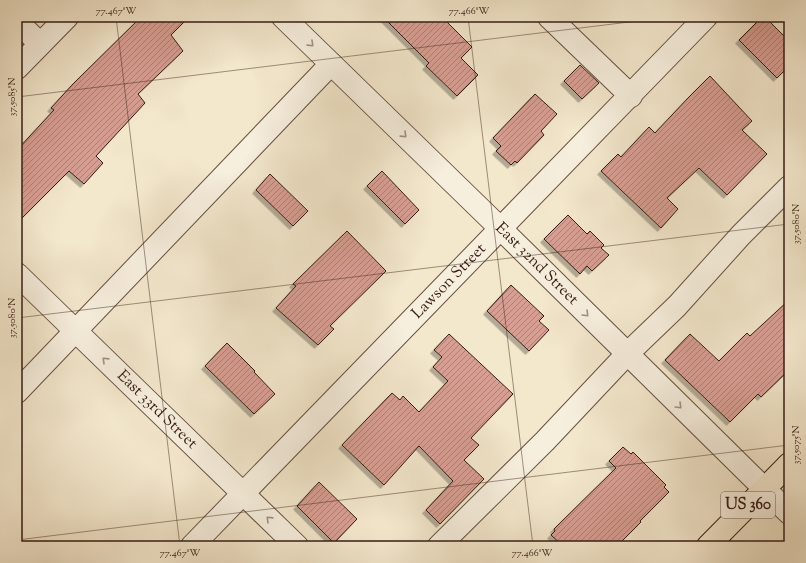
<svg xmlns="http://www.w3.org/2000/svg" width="806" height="563" font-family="'Sorts Mill Goudy',serif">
<defs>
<pattern id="building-hatch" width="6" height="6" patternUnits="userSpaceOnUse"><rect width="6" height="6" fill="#d79e93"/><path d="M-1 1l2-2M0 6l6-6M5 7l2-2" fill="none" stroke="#af8077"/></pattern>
<filter id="shadow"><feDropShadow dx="-3.5" dy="3.5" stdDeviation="0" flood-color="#0004"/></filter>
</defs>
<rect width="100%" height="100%" fill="#f3e7cc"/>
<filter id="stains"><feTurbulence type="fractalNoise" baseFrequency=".005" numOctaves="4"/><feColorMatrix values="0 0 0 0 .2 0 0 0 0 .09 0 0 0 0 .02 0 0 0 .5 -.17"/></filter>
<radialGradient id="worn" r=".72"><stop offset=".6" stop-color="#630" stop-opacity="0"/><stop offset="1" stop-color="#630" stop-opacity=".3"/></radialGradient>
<path fill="url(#building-hatch)" stroke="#361d14" filter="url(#shadow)" d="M 141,17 L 189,17 L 171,35 L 183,51 L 138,94 L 145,103 L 96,156 L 103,163 L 84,184 L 69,171 L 17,223 L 17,150 L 54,110 L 51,108 L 73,84 Z
M 383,17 L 442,17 L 472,47 L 461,58 L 478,75 L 457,96 L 426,66 L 429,63 Z
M 762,17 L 765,17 L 789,41 L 789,66 L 777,78 L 739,40 Z
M 580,65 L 599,83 L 582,99 L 564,81 Z
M 710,76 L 752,121 L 742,130 L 767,154 L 727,195 L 699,168 L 667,198 L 678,209 L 661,228 L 601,171 L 618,154 L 621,157 L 649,127 L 655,133 L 689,97 Z
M 535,94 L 557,114 L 541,131 L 544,135 L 517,163 L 515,161 L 511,165 L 496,151 L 501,146 L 493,138 Z
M 382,171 L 419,210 L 405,224 L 367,186 Z
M 270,174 L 308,211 L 293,226 L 256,190 Z
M 568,215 L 587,234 L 590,231 L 604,245 L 601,248 L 609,255 L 592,271 L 587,266 L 580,274 L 544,239 Z
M 347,231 L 386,271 L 330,326 L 334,329 L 318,345 L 276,308 L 296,286 L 293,284 Z
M 511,285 L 544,316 L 539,321 L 549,330 L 529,351 L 487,311 Z
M 789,300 L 789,370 L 761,397 L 758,394 L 730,422 L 665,360 L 690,334 L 719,361 L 747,333 L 750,336 Z
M 449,334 L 513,394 L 471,438 L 479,445 L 464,460 L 484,479 L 440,524 L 426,510 L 453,481 L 419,446 L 384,485 L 342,445 L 392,393 L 400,400 L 403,396 L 419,412 L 448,381 L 433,367 L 442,357 L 434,350 Z
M 227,343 L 255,371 L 254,372 L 275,394 L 254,414 L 205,366 Z
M 623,447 L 631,454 L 633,452 L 666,485 L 664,487 L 669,492 L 640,521 L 641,522 L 617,546 L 563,546 L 551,535 L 555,531 L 554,529 L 616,468 L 609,461 Z
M 319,482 L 357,519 L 334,543 L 297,506 Z"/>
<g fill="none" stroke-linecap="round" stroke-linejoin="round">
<defs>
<g id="minor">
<path id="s1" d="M 283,17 L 500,228 L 789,513"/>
<path d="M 549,17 L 631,96"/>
<path d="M 17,21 L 40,44"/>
<path d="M 17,68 L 67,17"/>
<path id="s2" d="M 17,274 L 297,546"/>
<path d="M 17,392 L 331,64"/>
<path id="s3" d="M 192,546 L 706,17"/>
<path d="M 439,546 L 545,441 L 627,354 L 677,306 L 741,235 L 789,187"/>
</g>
<path id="major" d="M 708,546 L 789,464"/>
</defs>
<use href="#minor" stroke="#655042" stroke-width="24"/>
<use href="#major" stroke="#361d14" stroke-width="24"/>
<use href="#minor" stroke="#f7efde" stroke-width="22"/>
<use href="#major" stroke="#f3e7cc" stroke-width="22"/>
</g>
<defs><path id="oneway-chevron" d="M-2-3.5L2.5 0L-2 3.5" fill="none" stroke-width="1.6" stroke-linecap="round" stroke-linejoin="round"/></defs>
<g stroke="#a09083">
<use href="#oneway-chevron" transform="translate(311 44) rotate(44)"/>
<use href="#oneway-chevron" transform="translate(404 135) rotate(44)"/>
<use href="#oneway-chevron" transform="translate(586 314) rotate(45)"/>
<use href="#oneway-chevron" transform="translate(105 360) rotate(-136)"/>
<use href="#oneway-chevron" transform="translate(679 406) rotate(45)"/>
<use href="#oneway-chevron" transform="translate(269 519) rotate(-136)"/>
</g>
<path fill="none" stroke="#361d14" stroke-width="1" stroke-opacity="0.45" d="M 116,17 L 180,546M 468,17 L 533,546M 17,97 L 670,17M 17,318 L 789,224M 17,540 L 789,445"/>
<g text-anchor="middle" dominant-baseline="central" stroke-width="4" stroke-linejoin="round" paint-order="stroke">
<rect fill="#f7efde" stroke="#705c51" stroke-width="1" x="721" y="492" width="54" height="26" rx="3"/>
<g font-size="15" font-weight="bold" fill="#361d14">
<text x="748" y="505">US 360</text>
</g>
<g font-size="16" fill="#361d14" stroke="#f7efde">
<text stroke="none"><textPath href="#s1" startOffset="354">East 32nd Street</textPath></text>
<text stroke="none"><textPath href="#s3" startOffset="369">Lawson Street</textPath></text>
<text stroke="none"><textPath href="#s2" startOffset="195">East 33rd Street</textPath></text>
</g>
</g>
<rect width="806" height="563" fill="none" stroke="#f3e7cc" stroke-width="44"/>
<rect x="22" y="22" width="762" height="519" fill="none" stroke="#361d14" stroke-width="1.5"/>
<g font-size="10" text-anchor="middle" fill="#361d14">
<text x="116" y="14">77.467°W</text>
<text x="469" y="14">77.466°W</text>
<text transform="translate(11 97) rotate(-90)" y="4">37.5085°N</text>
<text transform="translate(795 224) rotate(-90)" y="4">37.5080°N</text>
<text transform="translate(11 318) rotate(-90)" y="4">37.5080°N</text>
<text transform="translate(795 445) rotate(-90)" y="4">37.5075°N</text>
<text x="180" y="556">77.467°W</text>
<text x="532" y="556">77.466°W</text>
</g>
<rect width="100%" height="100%" filter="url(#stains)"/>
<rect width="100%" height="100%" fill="url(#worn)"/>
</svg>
